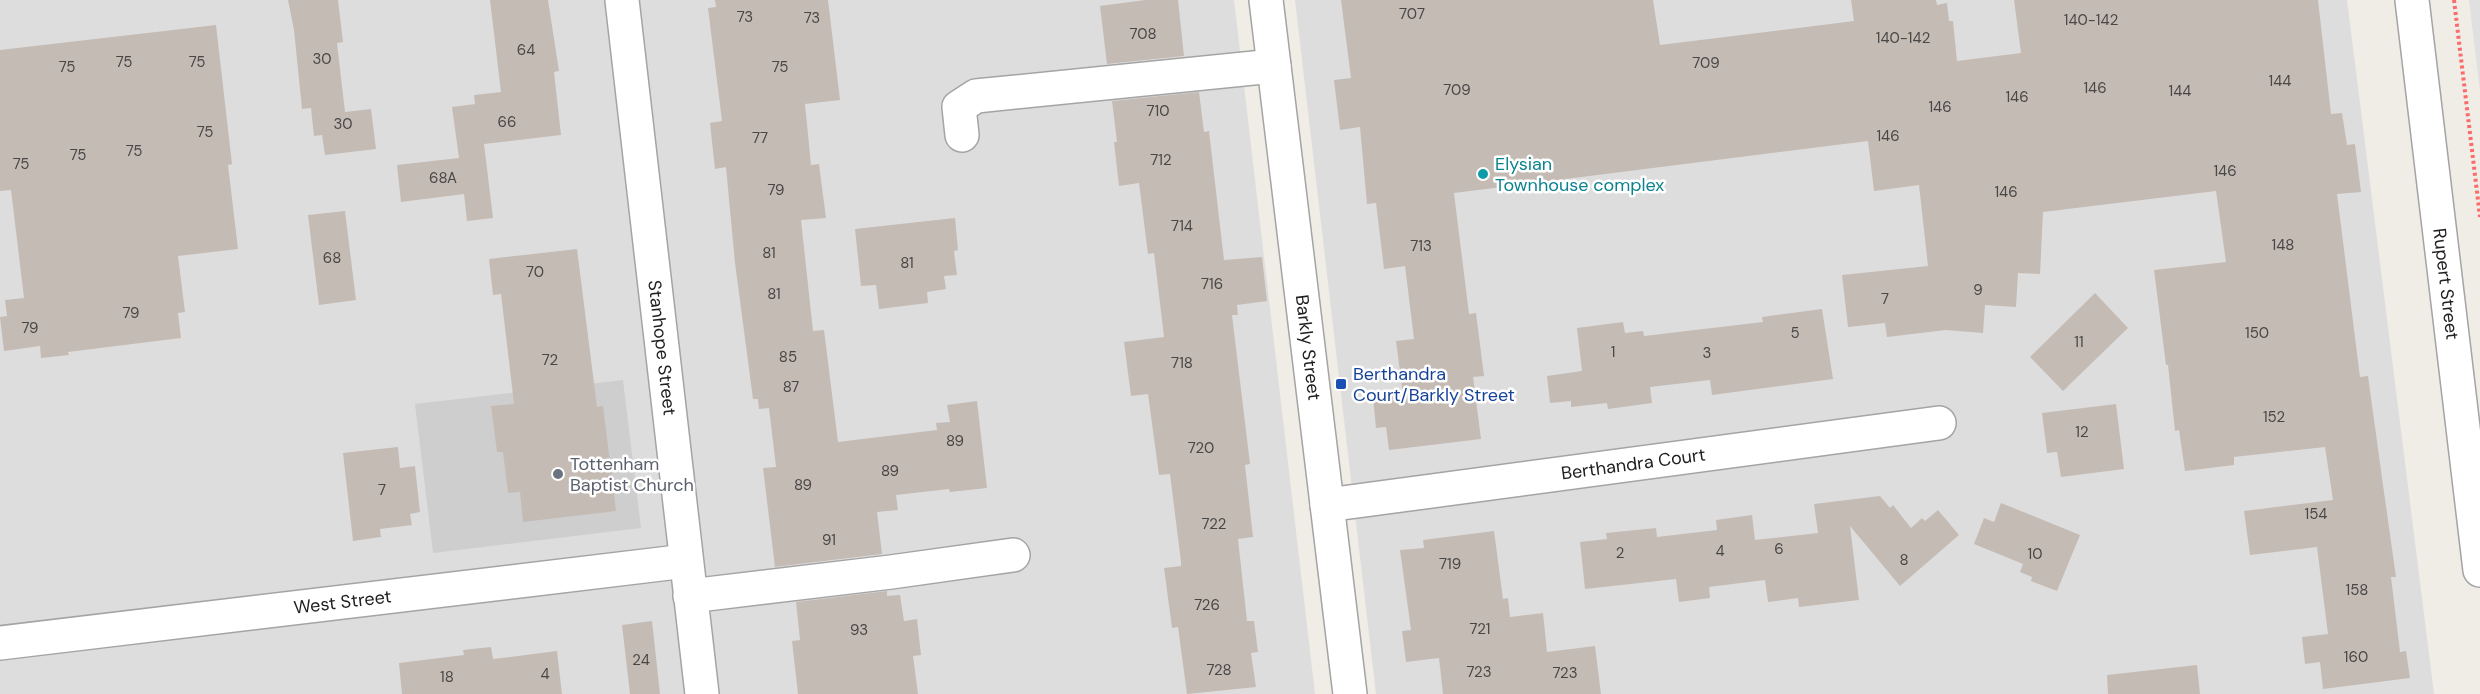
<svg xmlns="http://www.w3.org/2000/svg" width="2480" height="694" font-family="'DM Sans',sans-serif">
<rect width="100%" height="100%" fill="#f0ece6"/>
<path fill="#dedddd" d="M 0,0 L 1234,0 L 1315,694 L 0,694 Z
M 1295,0 L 2347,0 L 2434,694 L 1376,694 Z"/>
<path fill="#cecece" d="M 623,380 L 641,528 L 433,553 L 415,404 Z"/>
<path fill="#e0e0e0" d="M 2469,0 L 2480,0 L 2480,91 Z"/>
<path fill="#c5bbb5" d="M 288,0 L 338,0 L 343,42 L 337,43 L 345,112 L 371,109 L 376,149 L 325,155 L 322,135 L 314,136 L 311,108 L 302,109 L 294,30 Z
M 490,0 L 548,0 L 559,71 L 554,72 L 561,135 L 484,144 L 493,218 L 467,221 L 464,194 L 401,202 L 397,165 L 459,158 L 452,107 L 475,104 L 474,95 L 501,92 Z
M 715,0 L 828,0 L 840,100 L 805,104 L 811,165 L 819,164 L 826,218 L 801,220 L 813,331 L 824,330 L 838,442 L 937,430 L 936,423 L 950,422 L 947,405 L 977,401 L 987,488 L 950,492 L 949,489 L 896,495 L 898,510 L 877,512 L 882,554 L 775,567 L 763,468 L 776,467 L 769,408 L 759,409 L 758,399 L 753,399 L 735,263 L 726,167 L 715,169 L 710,123 L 722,121 L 708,8 L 716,7 Z
M 1145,0 L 1178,0 L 1184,56 L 1107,64 L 1100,6 Z
M 1341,0 L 1653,0 L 1660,45 L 1854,21 L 1851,0 L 1936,0 L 1937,5 L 1947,3 L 1949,21 L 1953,21 L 1957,61 L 2021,53 L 2014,0 L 2318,0 L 2331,114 L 2342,113 L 2347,145 L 2355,144 L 2361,192 L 2337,194 L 2360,377 L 2368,376 L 2383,485 L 2396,577 L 2391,577 L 2400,652 L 2406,651 L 2410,678 L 2323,689 L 2320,662 L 2305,664 L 2302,637 L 2328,634 L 2317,547 L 2250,555 L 2244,511 L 2333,500 L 2325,447 L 2234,457 L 2234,465 L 2185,471 L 2179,430 L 2175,431 L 2168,365 L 2166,365 L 2154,270 L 2226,262 L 2216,191 L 2043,212 L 2040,274 L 2018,273 L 2016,307 L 1985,305 L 1983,333 L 1946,330 L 1887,337 L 1885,323 L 1848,327 L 1842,275 L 1928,266 L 1919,185 L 1874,191 L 1868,141 L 1454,193 L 1469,314 L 1476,313 L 1484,376 L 1473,377 L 1481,439 L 1389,450 L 1386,427 L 1376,428 L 1373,398 L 1403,395 L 1396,341 L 1414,339 L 1405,266 L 1384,269 L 1376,203 L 1367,204 L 1360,127 L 1340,130 L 1334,80 L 1351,78 Z
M 216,25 L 232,164 L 228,165 L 238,249 L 178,256 L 185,312 L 178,313 L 181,338 L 68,352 L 69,355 L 41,358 L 40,346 L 4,351 L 0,317 L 7,316 L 5,300 L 24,298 L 11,190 L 0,191 L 0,50 Z
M 1199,92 L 1204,132 L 1209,131 L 1224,260 L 1262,257 L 1267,301 L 1237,305 L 1238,315 L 1232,315 L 1250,464 L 1245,465 L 1253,537 L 1238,539 L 1247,621 L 1254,621 L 1258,652 L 1251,653 L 1256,687 L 1187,694 L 1178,627 L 1172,628 L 1164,568 L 1181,566 L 1181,562 L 1170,474 L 1159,475 L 1148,394 L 1131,396 L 1124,342 L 1164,337 L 1154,253 L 1148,254 L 1139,183 L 1119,186 L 1114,142 L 1117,142 L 1112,101 Z
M 345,211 L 356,300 L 319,305 L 308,215 Z
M 955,218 L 958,250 L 954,251 L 957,275 L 944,276 L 946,289 L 927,292 L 928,303 L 879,309 L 876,285 L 861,286 L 855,229 Z
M 577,249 L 597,407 L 603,406 L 616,511 L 523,522 L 520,492 L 508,493 L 503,452 L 497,452 L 491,406 L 514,404 L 501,294 L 493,295 L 489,259 Z
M 2095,293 L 2128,328 L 2063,391 L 2030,357 Z
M 1822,309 L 1833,379 L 1712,395 L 1710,380 L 1650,387 L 1652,403 L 1608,409 L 1607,403 L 1571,407 L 1571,401 L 1550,403 L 1547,376 L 1582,371 L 1577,328 L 1623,322 L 1625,333 L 1643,331 L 1644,336 L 1763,322 L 1762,317 Z
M 2116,404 L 2124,469 L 2061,477 L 2057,452 L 2047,453 L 2042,413 Z
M 398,447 L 400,468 L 415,466 L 420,512 L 410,514 L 412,525 L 380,529 L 381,537 L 353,541 L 343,453 Z
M 1880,496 L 1890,508 L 1893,505 L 1911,528 L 1922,518 L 1925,521 L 1938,510 L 1959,535 L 1900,586 L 1850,526 L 1859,600 L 1799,607 L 1798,598 L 1768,602 L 1765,580 L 1709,587 L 1710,598 L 1679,602 L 1676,579 L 1585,589 L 1580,542 L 1607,539 L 1606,533 L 1656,528 L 1657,537 L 1717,530 L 1716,520 L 1752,515 L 1755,540 L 1818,533 L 1814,504 Z
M 2001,503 L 2080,535 L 2057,591 L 2031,581 L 2032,577 L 2020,572 L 2023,564 L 1974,544 L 1984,518 L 1994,522 Z
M 1494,531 L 1503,599 L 1508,598 L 1510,617 L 1543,613 L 1547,652 L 1595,646 L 1601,694 L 1443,694 L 1439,658 L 1406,662 L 1402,631 L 1411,630 L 1400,550 L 1424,548 L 1423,540 Z
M 887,591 L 887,596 L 900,595 L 904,621 L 917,619 L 921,655 L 913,656 L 918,694 L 798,694 L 792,641 L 800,640 L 796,602 Z
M 652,621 L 660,694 L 630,694 L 622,625 Z
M 491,647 L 493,659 L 557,651 L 562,694 L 402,694 L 399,663 L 464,655 L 463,650 Z
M 2197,665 L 2200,694 L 2108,694 L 2107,675 Z"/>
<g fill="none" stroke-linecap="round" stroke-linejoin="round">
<defs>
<g id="minor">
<path id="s1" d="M 622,0 L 702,694"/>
<path id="s2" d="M 1266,0 L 1350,694"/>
<path id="s3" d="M 2412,0 L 2480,570"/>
<path d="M 962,135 L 959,107 L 976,96 L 1274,66"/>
<path id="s4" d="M 1327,505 L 1939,423"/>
<path d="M 690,596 L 891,572 L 1013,555"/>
<path id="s5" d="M 0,643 L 686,561"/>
</g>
</defs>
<use href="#minor" stroke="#a4a4a4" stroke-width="36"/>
<path stroke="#fc6b6b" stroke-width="4" stroke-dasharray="3 3" stroke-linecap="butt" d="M 2454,0 L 2480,217"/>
<use href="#minor" stroke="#fff" stroke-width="33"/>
</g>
<circle fill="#0f9aa8" stroke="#fff" stroke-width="2" cx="1483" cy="174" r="6"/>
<rect fill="#1a4fb4" stroke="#fff" stroke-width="2" x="1335" y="378" width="12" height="12" rx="3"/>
<circle fill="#6b7280" stroke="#fff" stroke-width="2" cx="558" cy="474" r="6"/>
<g text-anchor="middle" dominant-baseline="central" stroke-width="5" stroke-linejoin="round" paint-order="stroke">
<g font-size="15" fill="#494745">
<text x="1412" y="14">707</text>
<text x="745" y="17">73</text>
<text x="812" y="18">73</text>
<text x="2091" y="20">140-142</text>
<text x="1143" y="34">708</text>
<text x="1903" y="38">140-142</text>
<text x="526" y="50">64</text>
<text x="322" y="59">30</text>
<text x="124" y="62">75</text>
<text x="197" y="62">75</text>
<text x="1706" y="63">709</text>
<text x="67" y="67">75</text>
<text x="780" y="67">75</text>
<text x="2280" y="81">144</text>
<text x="2095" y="88">146</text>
<text x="1457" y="90">709</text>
<text x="2180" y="91">144</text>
<text x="2017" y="97">146</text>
<text x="1940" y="107">146</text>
<text x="1158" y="111">710</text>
<text x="507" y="122">66</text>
<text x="343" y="124">30</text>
<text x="205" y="132">75</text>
<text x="1888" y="136">146</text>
<text x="760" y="138">77</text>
<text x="134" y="151">75</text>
<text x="78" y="155">75</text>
<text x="1161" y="160">712</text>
<text x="21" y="164">75</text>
<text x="2225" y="171">146</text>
<text x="443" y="178">68A</text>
<text x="776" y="190">79</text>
<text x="2006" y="192">146</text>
<text x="1182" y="226">714</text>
<text x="2283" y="245">148</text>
<text x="1421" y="246">713</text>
<text x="769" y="253">81</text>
<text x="332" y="258">68</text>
<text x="907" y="263">81</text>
<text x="535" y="272">70</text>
<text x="1212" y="284">716</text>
<text x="1978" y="290">9</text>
<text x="774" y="294">81</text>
<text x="1885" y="299">7</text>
<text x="131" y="313">79</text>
<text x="30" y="328">79</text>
<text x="1795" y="333">5</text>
<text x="2257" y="333">150</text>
<text x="2079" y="342">11</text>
<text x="1613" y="352">1</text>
<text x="1707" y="353">3</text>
<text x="788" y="357">85</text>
<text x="550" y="360">72</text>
<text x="1182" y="363">718</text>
<text x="791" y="387">87</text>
<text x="2274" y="417">152</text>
<text x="2082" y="432">12</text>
<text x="955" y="441">89</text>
<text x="1201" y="448">720</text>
<text x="890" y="471">89</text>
<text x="803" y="485">89</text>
<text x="382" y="490">7</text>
<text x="2316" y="514">154</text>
<text x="1214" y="524">722</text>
<text x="829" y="540">91</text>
<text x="1779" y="549">6</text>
<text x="1720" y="551">4</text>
<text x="1620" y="553">2</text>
<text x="2035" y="554">10</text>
<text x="1904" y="560">8</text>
<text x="1450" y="564">719</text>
<text x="2357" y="590">158</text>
<text x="1207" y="605">726</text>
<text x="1480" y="629">721</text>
<text x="859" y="630">93</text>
<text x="2356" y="657">160</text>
<text x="641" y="660">24</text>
<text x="1219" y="670">728</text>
<text x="1479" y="672">723</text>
<text x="1565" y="673">723</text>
<text x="545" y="674">4</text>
<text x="447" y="677">18</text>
</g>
<g font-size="18" fill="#0d838f" stroke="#fff" text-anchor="start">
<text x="1495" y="164">Elysian<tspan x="1495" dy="21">Townhouse complex</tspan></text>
</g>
<g font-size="18" fill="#202020" stroke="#fff">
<text stroke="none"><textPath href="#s3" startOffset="286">Rupert Street</textPath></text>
<text stroke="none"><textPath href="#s1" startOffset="350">Stanhope Street</textPath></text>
<text stroke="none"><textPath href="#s2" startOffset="350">Barkly Street</textPath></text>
<text stroke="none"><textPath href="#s4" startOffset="309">Berthandra Court</textPath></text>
<text stroke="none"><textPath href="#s5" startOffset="345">West Street</textPath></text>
</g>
<g font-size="18" fill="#164399" stroke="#fff" text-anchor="start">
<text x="1353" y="374">Berthandra<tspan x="1353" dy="21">Court/Barkly Street</tspan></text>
</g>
<g font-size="18" fill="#5b616d" stroke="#fff" text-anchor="start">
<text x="570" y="464">Tottenham<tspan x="570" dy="21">Baptist Church</tspan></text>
</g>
</g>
</svg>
